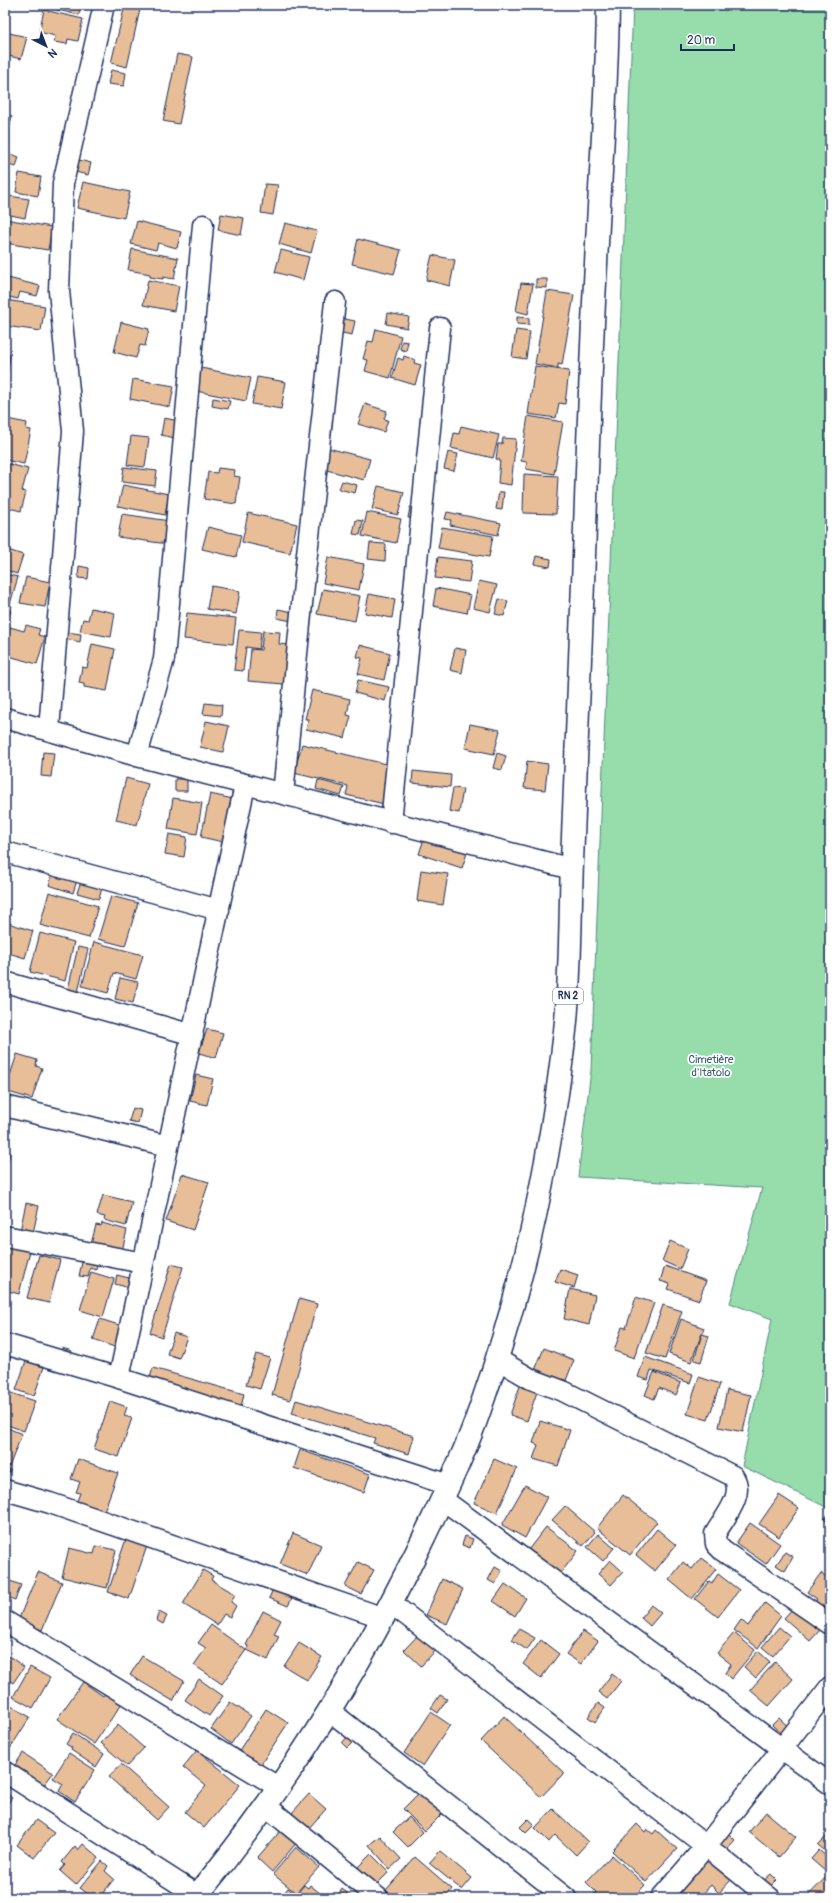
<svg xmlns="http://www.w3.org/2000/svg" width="835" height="1903" font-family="Pangolin,sans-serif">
<rect width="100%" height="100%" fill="#fff"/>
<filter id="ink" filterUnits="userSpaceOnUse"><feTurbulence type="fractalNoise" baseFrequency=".025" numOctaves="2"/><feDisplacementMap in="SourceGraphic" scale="8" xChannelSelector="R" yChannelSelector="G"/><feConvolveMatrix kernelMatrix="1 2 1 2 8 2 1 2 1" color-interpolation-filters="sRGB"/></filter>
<g filter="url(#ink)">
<path fill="#96ddab" stroke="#588684" d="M 633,5 L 830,5 L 830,1509 L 742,1466 L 772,1319 L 730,1303 L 762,1188 L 578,1177 L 591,1070 Z"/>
<path fill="#e8be98" stroke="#1b2f5e" d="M 46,5 L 81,5 L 79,15 L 45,7 Z
M 125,5 L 141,5 L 127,67 L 111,63 Z
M 44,10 L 83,19 L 78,41 L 68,39 L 67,44 L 54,42 L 55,36 L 39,32 Z
M 5,32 L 27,37 L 21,59 L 5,55 Z
M 177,54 L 193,57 L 179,124 L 163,121 Z
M 111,70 L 126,73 L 124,86 L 108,84 Z
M 5,115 L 12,116 L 7,137 L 5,137 Z
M 10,154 L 19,157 L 16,167 L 8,165 Z
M 75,159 L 91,163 L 88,175 L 71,171 Z
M 19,173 L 41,177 L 38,196 L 16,192 Z
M 83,182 L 130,192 L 124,218 L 77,208 Z
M 265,184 L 278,185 L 273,215 L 261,213 Z
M 9,196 L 29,199 L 25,218 L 6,214 Z
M 221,214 L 244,218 L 241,235 L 218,230 Z
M 5,219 L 52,227 L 48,250 L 5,243 Z
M 137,221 L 181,232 L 177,248 L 158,243 L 156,250 L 131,244 Z
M 285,223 L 317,231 L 311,253 L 279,244 Z
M 358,239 L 401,250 L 394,274 L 352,264 Z
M 132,249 L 178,258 L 174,279 L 163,277 L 163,279 L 150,277 L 150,274 L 128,270 Z
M 281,250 L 309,257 L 303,280 L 275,272 Z
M 432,255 L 455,260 L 450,286 L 426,280 Z
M 8,278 L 40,286 L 37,296 L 20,292 L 18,299 L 5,296 Z
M 536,279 L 547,279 L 547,288 L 536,287 Z
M 148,280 L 179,286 L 174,311 L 143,305 Z
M 521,283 L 533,284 L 528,314 L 516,311 Z
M 547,291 L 574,295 L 562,365 L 558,364 L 558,368 L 535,364 Z
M 5,300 L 45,306 L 41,331 L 5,326 Z
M 388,313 L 409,317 L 407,328 L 386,324 Z
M 517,317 L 529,318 L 529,325 L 517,324 Z
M 340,318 L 355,321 L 352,335 L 337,332 Z
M 121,322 L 149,329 L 145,346 L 140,345 L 136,358 L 114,352 Z
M 376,329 L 401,336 L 390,378 L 365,371 L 368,360 L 363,359 L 368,341 L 373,342 Z
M 516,330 L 530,332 L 526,359 L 512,357 Z
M 402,341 L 408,342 L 406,351 L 400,349 Z
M 5,355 L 10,355 L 8,371 L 5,371 Z
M 404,356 L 415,360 L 414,363 L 421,365 L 415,385 L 392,378 L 398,358 L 403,360 Z
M 535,366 L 569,371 L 565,404 L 559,403 L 556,418 L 528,414 Z
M 201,368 L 251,378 L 246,401 L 196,391 Z
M 257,377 L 286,382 L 281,409 L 252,404 Z
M 133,379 L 174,386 L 170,407 L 130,399 Z
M 213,398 L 230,401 L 228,409 L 212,406 Z
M 365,404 L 387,411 L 384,419 L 388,420 L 384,432 L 358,424 Z
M 528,416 L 563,422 L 554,474 L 526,469 L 527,462 L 521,461 Z
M 164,418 L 179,421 L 175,438 L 161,435 Z
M 7,419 L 27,423 L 26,429 L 31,430 L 24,464 L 5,460 Z
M 461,426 L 499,435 L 493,458 L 451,448 L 454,433 L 459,434 Z
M 131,436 L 149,438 L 145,467 L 127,465 Z
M 503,438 L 516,439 L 511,485 L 498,483 L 500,460 L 496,459 L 498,444 L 502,444 Z
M 328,448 L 370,459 L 364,480 L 323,469 Z
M 448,452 L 458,454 L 454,471 L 444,469 Z
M 5,463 L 28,469 L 22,491 L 26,492 L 21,511 L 5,507 Z
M 124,467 L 157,471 L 155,486 L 122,482 Z
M 218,468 L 235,470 L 234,476 L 240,477 L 236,504 L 204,499 L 208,472 L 217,473 Z
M 524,474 L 558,476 L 556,514 L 523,513 Z
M 342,481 L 357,485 L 355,493 L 339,489 Z
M 123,485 L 169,494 L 165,515 L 118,506 Z
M 378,486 L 404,492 L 398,515 L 372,509 Z
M 499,492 L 504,492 L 502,510 L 496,509 Z
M 410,507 L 421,509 L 420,519 L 408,518 Z
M 367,512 L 401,519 L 396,543 L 362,536 Z
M 447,512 L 501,523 L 498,535 L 450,525 L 451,520 L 445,519 Z
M 248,513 L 297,524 L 290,553 L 242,542 Z
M 122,514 L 170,521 L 167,544 L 118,537 Z
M 356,520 L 363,521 L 360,535 L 353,534 Z
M 208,527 L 241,535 L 236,557 L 202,549 Z
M 442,527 L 493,536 L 489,557 L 438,548 Z
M 370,543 L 386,544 L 385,561 L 368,559 Z
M 5,549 L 23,555 L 17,574 L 5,570 Z
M 536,556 L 551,559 L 550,567 L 534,564 Z
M 328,557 L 364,564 L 359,590 L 323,583 Z
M 438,557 L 472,561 L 469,582 L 435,578 Z
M 79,566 L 89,568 L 88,579 L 78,578 Z
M 5,574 L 18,577 L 10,604 L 5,602 Z
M 26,577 L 50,582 L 45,607 L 20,603 Z
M 479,581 L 497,585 L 490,612 L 473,608 Z
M 211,586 L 240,591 L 236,614 L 207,609 Z
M 436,588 L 471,595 L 467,613 L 433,606 Z
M 323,589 L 360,596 L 355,621 L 317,614 Z
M 369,594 L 395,599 L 392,618 L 365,613 Z
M 499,599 L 508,601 L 504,616 L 495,614 Z
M 5,605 L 12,606 L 7,625 L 5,624 Z
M 91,608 L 115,613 L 111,637 L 80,631 L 83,619 L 88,620 Z
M 278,609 L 293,612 L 292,621 L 277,618 Z
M 187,613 L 236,618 L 233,644 L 184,639 Z
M 26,625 L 40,629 L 38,635 L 45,637 L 37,664 L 5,655 L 5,644 L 10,627 L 24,631 Z
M 239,630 L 261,632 L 259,649 L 246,647 L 243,671 L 234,670 Z
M 263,631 L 280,632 L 279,644 L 288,645 L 284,684 L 248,681 L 251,649 L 261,650 Z
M 66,632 L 81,634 L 80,642 L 65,639 Z
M 92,644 L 115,649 L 107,691 L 84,687 L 84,684 L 79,683 L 82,667 L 87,668 Z
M 360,645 L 390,653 L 384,680 L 358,674 L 362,658 L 357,657 Z
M 455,648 L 466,650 L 462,673 L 450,670 Z
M 358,680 L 389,687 L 385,701 L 355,693 Z
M 312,690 L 350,699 L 347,715 L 351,716 L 345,738 L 306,729 L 309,719 L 305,719 Z
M 205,703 L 222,705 L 221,716 L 203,714 Z
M 206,721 L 229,726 L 223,752 L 200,747 Z
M 470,724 L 500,730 L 494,754 L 465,748 Z
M 302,744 L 394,766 L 384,804 L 346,795 L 348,786 L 294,773 Z
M 43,752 L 54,753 L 51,777 L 41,776 Z
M 497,753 L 506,756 L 502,770 L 493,768 Z
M 527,761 L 548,764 L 545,790 L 524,788 Z
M 413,771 L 451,775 L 450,787 L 412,783 Z
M 126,778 L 148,784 L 137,825 L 116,820 Z
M 175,779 L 187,779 L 187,791 L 175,791 Z
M 318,780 L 344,787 L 341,796 L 316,789 Z
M 453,788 L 463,789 L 459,813 L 449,811 Z
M 210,794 L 233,799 L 223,842 L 201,837 Z
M 173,798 L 202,803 L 197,834 L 168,829 Z
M 169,834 L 187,837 L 184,857 L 165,854 Z
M 424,839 L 467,853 L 462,868 L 419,854 Z
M 54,869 L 78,877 L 73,893 L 49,885 Z
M 421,870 L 448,874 L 443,905 L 417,901 Z
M 82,878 L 103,884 L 99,899 L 77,893 Z
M 49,892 L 98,906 L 89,938 L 40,925 Z
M 111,896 L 138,903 L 125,946 L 98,939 Z
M 5,922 L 33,931 L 25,958 L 5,952 Z
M 40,933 L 74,942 L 65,981 L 30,972 Z
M 94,942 L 143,955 L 136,979 L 114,973 L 108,993 L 82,986 Z
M 78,947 L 88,949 L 78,992 L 68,989 Z
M 120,978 L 138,982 L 133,1003 L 115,999 Z
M 207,1029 L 223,1033 L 216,1058 L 199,1053 Z
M 17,1054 L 37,1060 L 36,1066 L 42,1068 L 32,1099 L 5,1091 Z
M 196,1075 L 213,1079 L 207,1105 L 190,1101 Z
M 133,1108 L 141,1110 L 138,1123 L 129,1121 Z
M 5,1151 L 10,1152 L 7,1166 L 5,1166 Z
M 182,1174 L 209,1182 L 193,1230 L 166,1221 Z
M 103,1195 L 132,1202 L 126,1226 L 104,1220 L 105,1217 L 97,1215 Z
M 26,1203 L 39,1206 L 33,1233 L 20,1231 Z
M 102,1223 L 127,1230 L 122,1251 L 91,1244 L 96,1225 L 101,1226 Z
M 670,1241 L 688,1249 L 680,1269 L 662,1261 Z
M 5,1245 L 30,1251 L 19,1294 L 5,1290 Z
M 39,1255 L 60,1260 L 49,1303 L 27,1298 Z
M 83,1258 L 98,1261 L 96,1270 L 90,1268 L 88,1277 L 79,1276 Z
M 171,1264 L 183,1267 L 162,1337 L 150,1333 Z
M 665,1266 L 706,1281 L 699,1300 L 668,1289 L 670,1284 L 660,1281 Z
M 560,1269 L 578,1275 L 574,1288 L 555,1282 Z
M 91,1272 L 114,1279 L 103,1317 L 80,1310 Z
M 117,1275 L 133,1279 L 130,1288 L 115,1284 Z
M 570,1289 L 595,1295 L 589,1325 L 564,1319 Z
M 636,1297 L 654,1303 L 634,1358 L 614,1351 L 622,1327 L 626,1328 Z
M 299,1299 L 317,1304 L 290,1400 L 272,1395 Z
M 663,1305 L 682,1311 L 665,1359 L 646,1353 Z
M 100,1319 L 125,1327 L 118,1348 L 93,1340 Z
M 681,1319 L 704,1328 L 691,1362 L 669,1354 Z
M 174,1333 L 187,1337 L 179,1358 L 167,1354 Z
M 702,1334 L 709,1336 L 701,1362 L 694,1360 Z
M 62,1348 L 72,1351 L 69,1361 L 59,1357 Z
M 544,1348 L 574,1360 L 563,1388 L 533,1375 Z
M 5,1353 L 11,1356 L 5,1370 Z
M 256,1354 L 270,1358 L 260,1389 L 246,1385 Z
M 645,1357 L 693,1374 L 690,1383 L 651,1370 L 648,1380 L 638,1377 Z
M 26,1361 L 44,1367 L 34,1396 L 16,1390 Z
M 153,1368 L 244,1394 L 241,1407 L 149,1381 Z
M 654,1372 L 681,1383 L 676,1395 L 659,1388 L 654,1399 L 645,1395 Z
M 699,1377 L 720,1384 L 708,1420 L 687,1414 Z
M 520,1386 L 537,1392 L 527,1421 L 510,1415 Z
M 727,1390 L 751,1395 L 743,1432 L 719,1427 Z
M 5,1391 L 35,1401 L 24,1431 L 5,1424 Z
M 296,1400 L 414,1436 L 409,1454 L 373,1443 L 375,1438 L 292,1413 Z
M 110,1401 L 127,1407 L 124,1416 L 132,1418 L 119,1457 L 94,1449 Z
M 540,1421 L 570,1430 L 558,1466 L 533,1459 L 538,1445 L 533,1443 Z
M 5,1427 L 22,1434 L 9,1467 L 5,1465 Z
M 300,1450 L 370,1474 L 364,1492 L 294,1468 Z
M 78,1459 L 118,1473 L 104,1511 L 77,1501 L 80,1493 L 76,1492 L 80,1482 L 71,1479 Z
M 494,1459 L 517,1469 L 497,1513 L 474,1503 Z
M 5,1468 L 10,1470 L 5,1481 Z
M 525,1485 L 547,1497 L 525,1538 L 502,1525 Z
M 623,1495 L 657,1522 L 630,1555 L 597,1528 Z
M 779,1495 L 799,1508 L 779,1537 L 759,1524 Z
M 565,1506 L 595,1532 L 583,1546 L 552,1520 Z
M 830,1512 L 830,1525 L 824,1519 Z
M 750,1523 L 780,1544 L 766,1564 L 736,1543 Z
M 546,1527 L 578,1551 L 560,1574 L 528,1550 Z
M 657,1529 L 676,1545 L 655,1571 L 636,1555 Z
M 293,1533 L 321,1545 L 308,1575 L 280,1564 Z
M 598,1534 L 614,1548 L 603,1561 L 587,1547 Z
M 465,1536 L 473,1539 L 470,1548 L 462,1545 Z
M 126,1539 L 147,1546 L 129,1599 L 108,1592 Z
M 96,1546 L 116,1550 L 107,1588 L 62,1577 L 69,1548 L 94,1554 Z
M 785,1552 L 793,1557 L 785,1571 L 776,1565 Z
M 701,1558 L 716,1569 L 692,1599 L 669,1580 L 683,1562 L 692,1569 Z
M 610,1560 L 623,1572 L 611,1585 L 598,1574 Z
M 358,1562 L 374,1570 L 361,1594 L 345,1586 Z
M 495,1567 L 502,1571 L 495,1584 L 488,1580 Z
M 203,1570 L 213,1576 L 211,1580 L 235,1594 L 231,1602 L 236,1606 L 230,1617 L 224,1614 L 217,1625 L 183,1604 Z
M 38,1572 L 62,1582 L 42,1630 L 18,1621 Z
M 821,1573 L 830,1579 L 830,1613 L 815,1602 L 817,1599 L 807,1592 Z
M 718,1574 L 739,1590 L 718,1617 L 695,1599 L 709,1581 L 712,1583 Z
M 442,1579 L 463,1589 L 447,1624 L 426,1615 Z
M 10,1581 L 21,1585 L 15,1600 L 5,1596 Z
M 505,1584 L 526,1598 L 515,1616 L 493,1601 Z
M 275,1585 L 294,1594 L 288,1606 L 269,1598 Z
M 765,1603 L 781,1616 L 758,1648 L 734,1630 L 741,1620 L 748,1626 Z
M 651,1605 L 661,1613 L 650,1626 L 641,1618 Z
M 794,1607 L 820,1630 L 810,1641 L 784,1618 Z
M 263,1611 L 281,1620 L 274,1634 L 279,1636 L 268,1660 L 247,1650 L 248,1646 L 246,1645 Z
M 159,1612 L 167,1616 L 163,1624 L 156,1620 Z
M 211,1625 L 246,1650 L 222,1684 L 194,1665 L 206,1648 L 198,1643 Z
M 779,1627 L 790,1636 L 773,1656 L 762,1647 Z
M 519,1629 L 535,1638 L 527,1650 L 512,1640 Z
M 583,1631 L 598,1641 L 581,1664 L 566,1654 Z
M 421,1632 L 438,1648 L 421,1666 L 404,1650 Z
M 734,1633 L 755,1650 L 731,1679 L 725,1673 L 731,1664 L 717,1653 Z
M 541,1640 L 559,1654 L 541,1678 L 523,1664 Z
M 299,1643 L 322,1657 L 307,1680 L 284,1666 Z
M 758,1651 L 770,1662 L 756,1678 L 744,1667 Z
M 9,1656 L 24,1667 L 13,1683 L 5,1677 L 5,1662 Z
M 142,1656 L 184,1681 L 173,1701 L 130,1675 Z
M 775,1662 L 793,1679 L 769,1706 L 750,1690 Z
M 30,1667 L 50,1678 L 33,1708 L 13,1697 Z
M 612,1674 L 621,1681 L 607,1699 L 598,1692 Z
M 199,1679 L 223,1696 L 209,1716 L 185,1700 Z
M 83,1682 L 103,1696 L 106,1692 L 122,1703 L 94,1744 L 57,1719 Z
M 440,1695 L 447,1699 L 438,1713 L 431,1708 Z
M 230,1702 L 251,1716 L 231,1744 L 211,1729 Z
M 598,1703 L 605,1708 L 595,1722 L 588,1717 Z
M 11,1706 L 30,1717 L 6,1755 L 5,1715 Z
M 266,1709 L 288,1723 L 257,1770 L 236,1755 Z
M 431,1712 L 450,1725 L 423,1766 L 404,1753 Z
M 504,1716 L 564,1773 L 541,1797 L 481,1741 Z
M 779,1718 L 791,1729 L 784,1736 L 772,1725 Z
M 118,1725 L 144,1748 L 127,1766 L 101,1743 Z
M 73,1733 L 104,1754 L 96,1767 L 71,1750 L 72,1748 L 66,1744 Z
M 350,1734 L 356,1739 L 347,1748 L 342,1743 Z
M 197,1750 L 240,1785 L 204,1828 L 185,1812 L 206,1786 L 183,1767 Z
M 23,1753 L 53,1773 L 44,1785 L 15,1765 Z
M 69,1753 L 95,1770 L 75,1802 L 59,1791 L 63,1784 L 53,1778 Z
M 121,1764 L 169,1807 L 157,1820 L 109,1777 Z
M 5,1792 L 12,1798 L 5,1807 Z
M 420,1792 L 442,1814 L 425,1831 L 403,1809 Z
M 309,1794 L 326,1809 L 308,1829 L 291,1814 Z
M 553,1809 L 588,1842 L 576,1855 L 555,1835 L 549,1842 L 535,1828 Z
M 766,1812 L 796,1837 L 779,1857 L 749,1832 Z
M 409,1817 L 423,1832 L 408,1847 L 393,1832 Z
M 528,1819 L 534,1825 L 526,1833 L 520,1827 Z
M 36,1820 L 54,1833 L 34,1858 L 17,1845 Z
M 637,1824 L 645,1832 L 647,1829 L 653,1834 L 656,1830 L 677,1849 L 646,1882 L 612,1851 Z
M 283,1828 L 298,1841 L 272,1872 L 257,1858 Z
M 728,1833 L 735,1840 L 725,1851 L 718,1844 Z
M 830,1833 L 830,1855 L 818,1845 Z
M 380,1836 L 401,1859 L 390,1869 L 369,1845 Z
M 83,1844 L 99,1858 L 76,1885 L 60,1871 L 65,1865 L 62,1862 L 75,1846 L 78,1850 Z
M 296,1847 L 319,1867 L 296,1893 L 273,1874 Z
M 819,1850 L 830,1860 L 830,1868 L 826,1872 L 811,1859 Z
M 440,1851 L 472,1878 L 462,1890 L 429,1863 Z
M 371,1854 L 389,1872 L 372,1889 L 354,1871 Z
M 612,1855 L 645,1885 L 633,1898 L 591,1898 L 596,1892 L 586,1882 Z
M 415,1857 L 452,1889 L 445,1898 L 395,1898 L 386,1890 Z
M 707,1859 L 731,1880 L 719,1893 L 711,1885 L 699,1898 L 671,1898 Z
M 102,1861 L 108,1866 L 105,1871 L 114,1879 L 99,1898 L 93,1898 L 80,1888 Z
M 830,1873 L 830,1898 L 806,1898 Z
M 771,1874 L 777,1880 L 770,1887 L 763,1881 Z
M 304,1885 L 308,1888 L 310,1885 L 326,1898 L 280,1898 L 288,1888 L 296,1895 Z
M 342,1889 L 354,1898 L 336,1898 Z
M 709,1892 L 716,1898 L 704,1898 Z"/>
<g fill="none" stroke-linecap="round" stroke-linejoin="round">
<defs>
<path id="minor" d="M 5,718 L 137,756 L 572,869
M 49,730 L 73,431 L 59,291 L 63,183 L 104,5
M 137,756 L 164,659 L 203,225
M 283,794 L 307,554 L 335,302
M 391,823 L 440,328
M 5,852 L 219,910
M 5,982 L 193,1035
M 5,1106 L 168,1146
M 5,1236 L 143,1263
M 5,1344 L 119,1378 L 449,1485
M 497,1359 L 531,1379 L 563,1391 L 733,1476 C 746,1494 724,1518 715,1534 L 716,1544 L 723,1551 L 830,1624
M 119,1378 L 245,785
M 5,1490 L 50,1503 L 384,1618
M 442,1499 L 830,1784
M 392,1604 L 706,1846 L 770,1898
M 5,1621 L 278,1787
M 330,1711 L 566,1898
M 5,1772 L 197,1895
M 266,1806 L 378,1898
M 661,1898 L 706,1846 L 830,1687"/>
<path id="trunk" d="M 195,1898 C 286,1788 362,1666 424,1537 C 444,1495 465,1453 480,1409 C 523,1288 551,1159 565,1031 C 571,975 570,918 572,862 C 576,769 579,676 583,583 C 587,476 590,370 596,264 C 600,177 607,92 608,5"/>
</defs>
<use href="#minor" stroke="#1b2f5e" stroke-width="23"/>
<use href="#trunk" stroke="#1b2f5e" stroke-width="25"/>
<use href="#minor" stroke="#fff" stroke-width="20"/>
<use href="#trunk" stroke="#fff" stroke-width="22"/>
</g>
</g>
<g text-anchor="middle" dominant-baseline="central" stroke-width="3.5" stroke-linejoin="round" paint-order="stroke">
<rect fill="#fff" stroke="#5f6d8e" stroke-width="1" x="553" y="988" width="30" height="16" rx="3"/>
<g font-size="10" font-weight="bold" fill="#1b2f5e">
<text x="568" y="996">RN 2</text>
</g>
<g font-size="11" fill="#3a5a71" stroke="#fff">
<text x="711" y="1059">Cimetière<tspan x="711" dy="13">d'Itatolo</tspan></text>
</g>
</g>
<rect width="835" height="1903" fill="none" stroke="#fff" stroke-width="20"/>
<rect x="10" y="10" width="815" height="1883" fill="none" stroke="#1b2f5e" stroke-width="1.5" filter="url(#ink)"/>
<g transform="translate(46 46) rotate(138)" stroke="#ffffff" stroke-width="3" paint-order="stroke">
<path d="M0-3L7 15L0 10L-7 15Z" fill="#1b2f5e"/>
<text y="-6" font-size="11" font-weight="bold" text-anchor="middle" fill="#1b2f5e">N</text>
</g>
<path d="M681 44v6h53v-6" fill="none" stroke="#1b2f5e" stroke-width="2"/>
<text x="687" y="44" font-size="12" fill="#1b2f5e" stroke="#ffffff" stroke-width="3" paint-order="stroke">20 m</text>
</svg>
